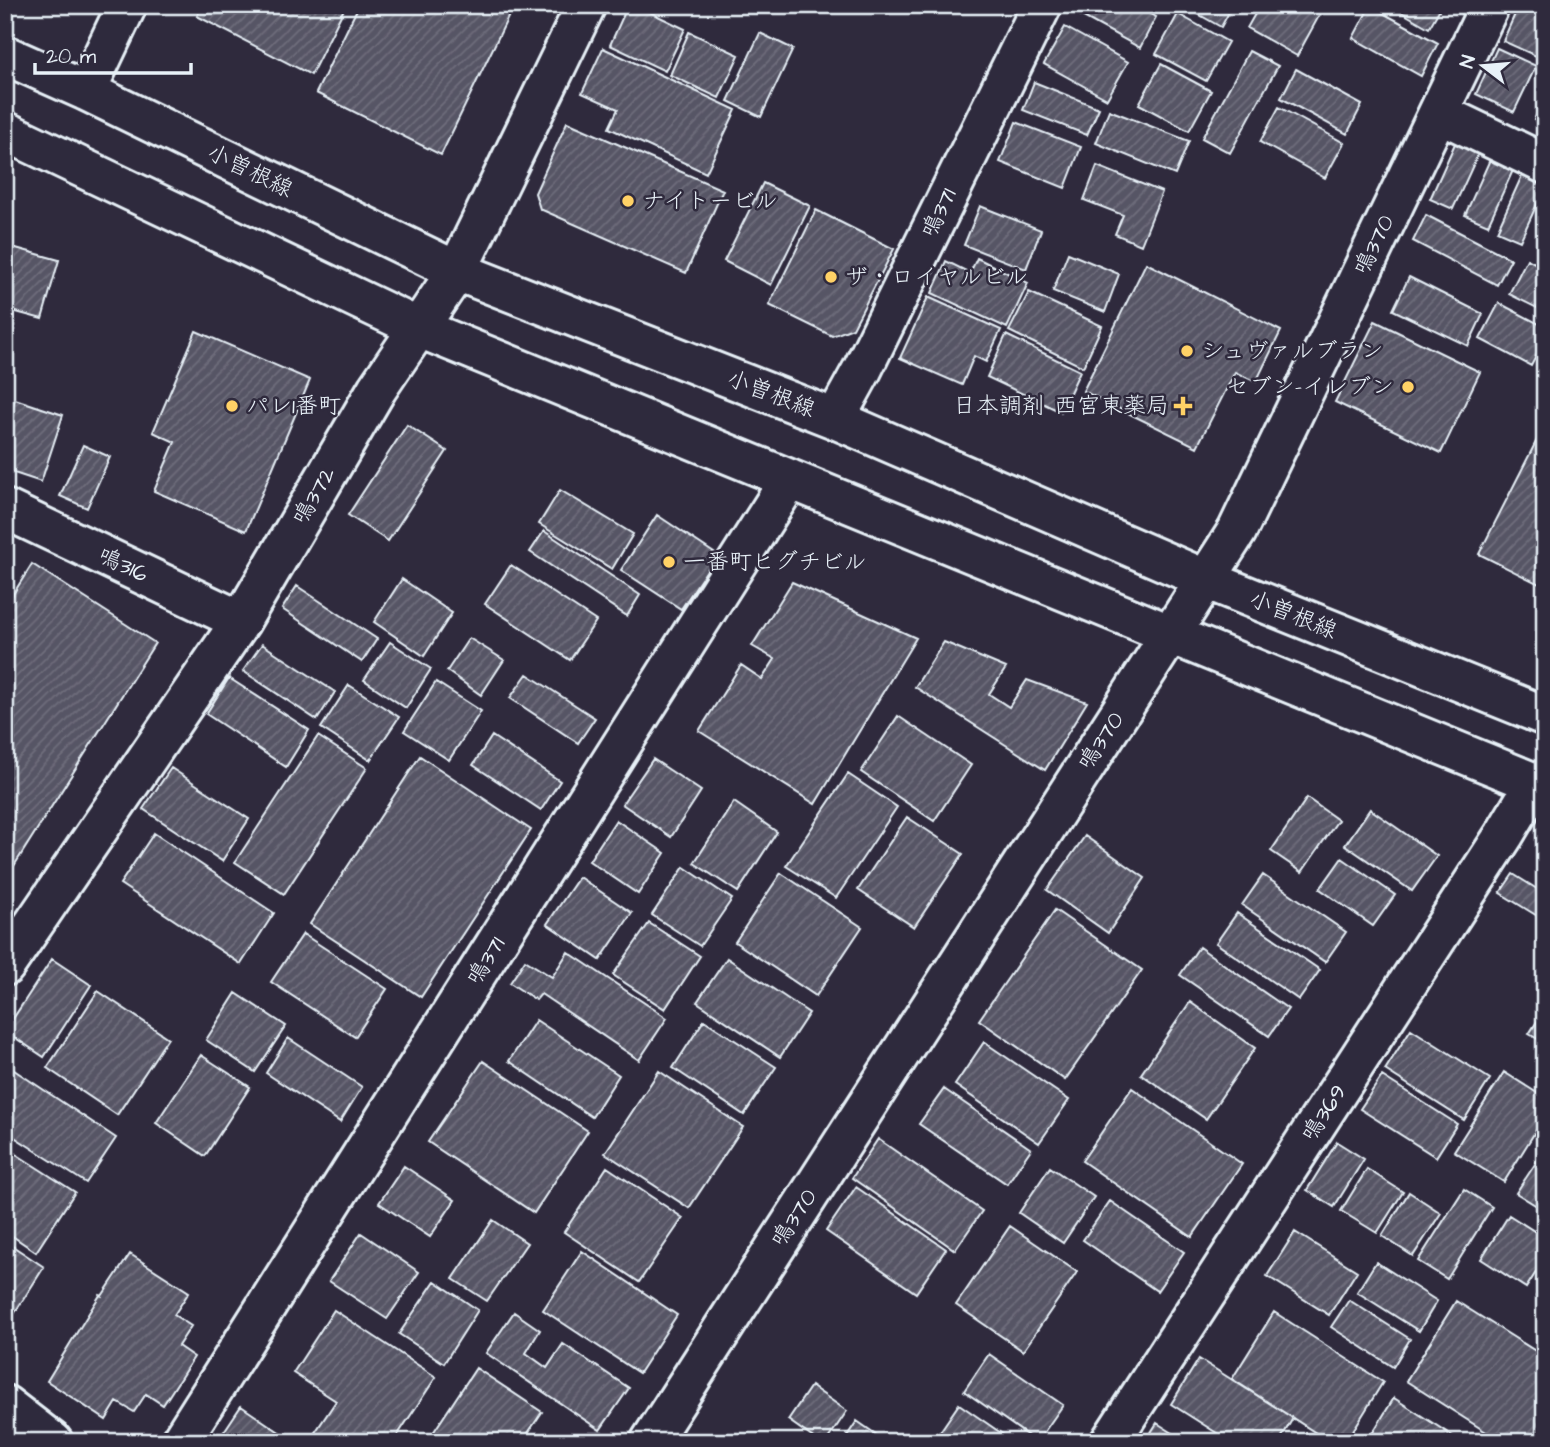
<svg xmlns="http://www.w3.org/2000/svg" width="1550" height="1447" font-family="'Architects Daughter','Klee One',sans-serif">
<defs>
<pattern id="building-hatch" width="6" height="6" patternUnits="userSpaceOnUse" patternTransform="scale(1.75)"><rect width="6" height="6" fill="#575565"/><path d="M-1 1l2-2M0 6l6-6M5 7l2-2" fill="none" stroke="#6f6e7c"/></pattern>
</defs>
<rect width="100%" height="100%" fill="#2f2a3d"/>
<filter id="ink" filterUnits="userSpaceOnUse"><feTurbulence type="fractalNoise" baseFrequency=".0143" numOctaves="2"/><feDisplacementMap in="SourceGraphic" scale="14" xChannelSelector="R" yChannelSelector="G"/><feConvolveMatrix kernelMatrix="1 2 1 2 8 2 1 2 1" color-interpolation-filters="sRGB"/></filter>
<g filter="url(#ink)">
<path fill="url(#building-hatch)" stroke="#e8f1f8" stroke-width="2" d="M 202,5 L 346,5 L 311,75 L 197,16 Z
M 359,5 L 514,5 L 441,155 L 316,93 Z
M 628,5 L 635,5 L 685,29 L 665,71 L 610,45 Z
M 1082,5 L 1134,5 L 1156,17 L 1140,48 L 1078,14 Z
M 1182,5 L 1233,5 L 1221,27 Z
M 1260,5 L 1325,5 L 1297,56 L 1247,28 Z
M 1389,5 L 1442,5 L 1429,28 Z
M 1519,5 L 1538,5 L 1545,8 L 1545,60 L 1503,41 Z
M 1370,6 L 1438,43 L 1421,76 L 1353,38 Z
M 1178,14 L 1228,42 L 1206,81 L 1156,54 Z
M 1065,27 L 1128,62 L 1107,99 L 1044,64 Z
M 689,32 L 739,55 L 719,98 L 670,75 Z
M 760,33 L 793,49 L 761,117 L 728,101 Z
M 603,48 L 736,110 L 706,173 L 609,128 L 618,109 L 582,93 Z
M 1497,48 L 1536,66 L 1514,112 L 1476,94 Z
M 1249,51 L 1278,66 L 1230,153 L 1202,138 Z
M 1161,64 L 1211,91 L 1189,131 L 1139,104 Z
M 1296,69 L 1362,105 L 1347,134 L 1281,98 Z
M 1034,82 L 1099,108 L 1087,135 L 1023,110 Z
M 1545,96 L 1545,126 L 1534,120 Z
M 1279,107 L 1344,143 L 1325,178 L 1260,142 Z
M 1109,110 L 1189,141 L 1175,175 L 1096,143 Z
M 567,122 L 723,190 L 686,273 L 540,209 L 535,193 Z
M 1016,122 L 1081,147 L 1065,188 L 1000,162 Z
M 1457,139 L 1480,150 L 1453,209 L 1430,199 Z
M 1492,155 L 1515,166 L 1488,225 L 1465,215 Z
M 1097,166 L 1162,192 L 1141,245 L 1115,234 L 1123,215 L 1084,200 Z
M 1524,171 L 1545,180 L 1545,187 L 1520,241 L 1497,231 Z
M 763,183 L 810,206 L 771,285 L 724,261 Z
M 980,206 L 1041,230 L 1026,269 L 964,245 Z
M 816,210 L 894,249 L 853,328 L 832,336 L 769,305 Z
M 1426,215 L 1511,259 L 1497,285 L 1413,241 Z
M 5,245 L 59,260 L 42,319 L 5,309 Z
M 1068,253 L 1119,274 L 1105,312 L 1053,291 Z
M 977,258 L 1028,283 L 1007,328 L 932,293 L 946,261 L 970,273 Z
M 1527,259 L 1545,268 L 1545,312 L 1509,294 Z
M 1146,263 L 1281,331 L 1256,382 L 1235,372 L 1197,447 L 1083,391 Z
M 1409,277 L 1483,314 L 1468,346 L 1393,310 Z
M 1029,292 L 1102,326 L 1083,367 L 1009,331 Z
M 928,297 L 1001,330 L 986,362 L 974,356 L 962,385 L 900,358 Z
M 1499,303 L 1545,327 L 1545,339 L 1531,366 L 1480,339 Z
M 1375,321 L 1480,372 L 1441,453 L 1335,402 Z
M 196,331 L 310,380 L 246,531 L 154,491 L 175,442 L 153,432 Z
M 1006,335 L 1080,371 L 1061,412 L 987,377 Z
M 5,337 L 12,339 L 5,362 Z
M 15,399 L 63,415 L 41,482 L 5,470 L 5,427 Z
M 407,425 L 447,451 L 388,541 L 348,515 Z
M 1542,430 L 1545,432 L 1545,587 L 1479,554 Z
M 83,445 L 110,457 L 87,508 L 60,496 Z
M 560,490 L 633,534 L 612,569 L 539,524 Z
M 657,515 L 717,555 L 681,609 L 621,570 Z
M 544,531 L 640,595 L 627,616 L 530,552 Z
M 32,564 L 155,643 L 5,880 L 5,607 Z
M 511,565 L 596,621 L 570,660 L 485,604 Z
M 402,579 L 452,613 L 424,656 L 374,622 Z
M 792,582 L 916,638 L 815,804 L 699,731 L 741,665 L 762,679 L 775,659 L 752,646 Z
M 297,586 L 377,639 L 362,662 L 282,609 Z
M 469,638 L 504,660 L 481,695 L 447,671 Z
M 390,642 L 431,669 L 406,708 L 364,680 Z
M 944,642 L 1006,668 L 989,694 L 1009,707 L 1027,680 L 1087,702 L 1045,770 L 915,687 Z
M 262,644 L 335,692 L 317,720 L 243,671 Z
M 527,674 L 595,718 L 578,743 L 510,698 Z
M 229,678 L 309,730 L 286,767 L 206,714 Z
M 436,682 L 481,711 L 449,760 L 404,731 Z
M 349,685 L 399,717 L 370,760 L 321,728 Z
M 898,716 L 971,765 L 934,821 L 861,772 Z
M 318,736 L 367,768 L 284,894 L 235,862 Z
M 492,736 L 560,781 L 541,810 L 473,765 Z
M 420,756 L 531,830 L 421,997 L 310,924 Z
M 653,759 L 701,791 L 671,837 L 622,804 Z
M 171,768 L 249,819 L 222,861 L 143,809 Z
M 848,774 L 897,807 L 836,898 L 786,866 Z
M 1307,798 L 1338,820 L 1302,872 L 1271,851 Z
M 734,802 L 777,832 L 738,892 L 694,863 Z
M 1370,809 L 1437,856 L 1412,891 L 1345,845 Z
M 907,817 L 963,854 L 914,927 L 858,890 Z
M 616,820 L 665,853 L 638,894 L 589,861 Z
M 154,833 L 274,913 L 241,964 L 120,884 Z
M 1085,836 L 1145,878 L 1108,933 L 1047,890 Z
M 1342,858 L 1395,895 L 1373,926 L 1320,889 Z
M 684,867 L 732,899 L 700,946 L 652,915 Z
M 781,873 L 862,927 L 816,996 L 735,942 Z
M 1513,874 L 1545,894 L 1545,908 L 1539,917 L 1500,893 Z
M 1263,875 L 1346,932 L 1325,962 L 1242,905 Z
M 579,877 L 632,913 L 600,960 L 547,924 Z
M 1055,910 L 1142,970 L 1065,1080 L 979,1020 Z
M 1237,913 L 1320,970 L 1299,1000 L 1216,943 Z
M 649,923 L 700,956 L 665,1009 L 613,975 Z
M 303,934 L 387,989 L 355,1037 L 271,982 Z
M 1199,947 L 1288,1009 L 1269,1036 L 1180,975 Z
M 568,952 L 667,1018 L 639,1060 L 541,994 L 536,1000 L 510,983 L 525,960 L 552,977 Z
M 727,958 L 809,1013 L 780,1057 L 697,1002 Z
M 52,959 L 91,985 L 44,1057 L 5,1031 Z
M 98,991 L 168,1038 L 117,1115 L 47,1068 Z
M 236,993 L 286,1026 L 255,1072 L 206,1040 Z
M 1190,1002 L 1255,1048 L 1206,1119 L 1141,1074 Z
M 1545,1009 L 1545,1043 L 1529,1034 Z
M 536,1020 L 619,1075 L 592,1117 L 509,1061 Z
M 704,1020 L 776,1067 L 744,1115 L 673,1068 Z
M 1411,1029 L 1490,1079 L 1464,1120 L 1385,1070 Z
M 288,1038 L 362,1087 L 340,1122 L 266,1073 Z
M 984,1042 L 1069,1100 L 1039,1143 L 955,1085 Z
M 201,1055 L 250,1087 L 205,1156 L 156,1123 Z
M 483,1061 L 588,1131 L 534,1213 L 428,1142 Z
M 11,1068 L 116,1138 L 86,1183 L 5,1131 L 5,1077 Z
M 659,1071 L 743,1127 L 689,1208 L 605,1153 Z
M 1504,1072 L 1545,1098 L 1545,1116 L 1504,1182 L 1454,1151 Z
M 1382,1076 L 1457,1124 L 1436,1157 L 1360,1109 Z
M 1132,1088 L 1242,1164 L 1192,1237 L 1082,1161 Z
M 944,1089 L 1031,1149 L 1007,1184 L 919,1124 Z
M 878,1139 L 982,1211 L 955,1250 L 852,1178 Z
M 1337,1142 L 1364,1159 L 1334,1207 L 1307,1190 Z
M 5,1147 L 75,1192 L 36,1252 L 5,1231 Z
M 1545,1149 L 1545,1211 L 1516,1193 Z
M 404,1166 L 455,1200 L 430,1237 L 379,1203 Z
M 607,1167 L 683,1218 L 639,1282 L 564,1232 Z
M 1050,1167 L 1094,1197 L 1063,1243 L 1019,1213 Z
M 1367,1169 L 1403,1192 L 1377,1233 L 1341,1211 Z
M 856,1187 L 946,1249 L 916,1293 L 826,1231 Z
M 1464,1189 L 1492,1207 L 1447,1279 L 1418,1261 Z
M 1409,1192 L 1441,1213 L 1413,1256 L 1382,1236 Z
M 1110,1201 L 1184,1252 L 1157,1291 L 1083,1240 Z
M 1509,1215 L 1545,1238 L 1545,1258 L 1526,1288 L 1481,1259 Z
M 493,1220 L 527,1243 L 487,1301 L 453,1279 Z
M 1010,1226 L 1077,1272 L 1023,1351 L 956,1305 Z
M 1295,1232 L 1357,1271 L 1329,1315 L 1267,1276 Z
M 361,1233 L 419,1272 L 387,1319 L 329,1281 Z
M 5,1241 L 44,1267 L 5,1328 Z
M 582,1251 L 677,1315 L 639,1373 L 543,1310 Z
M 130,1254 L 189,1292 L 174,1315 L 191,1326 L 178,1346 L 194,1357 L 163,1405 L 146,1394 L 134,1412 L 117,1402 L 106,1420 L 47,1381 L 100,1295 L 102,1296 Z
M 1376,1262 L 1437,1301 L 1419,1331 L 1357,1292 Z
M 435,1281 L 478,1310 L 444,1363 L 399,1334 Z
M 1545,1283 L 1545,1302 L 1536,1296 Z
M 1349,1300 L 1410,1339 L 1393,1367 L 1331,1327 Z
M 1456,1301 L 1545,1357 L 1545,1431 L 1538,1442 L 1502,1442 L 1406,1381 Z
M 334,1310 L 436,1377 L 393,1442 L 320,1442 L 312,1437 L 336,1401 L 293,1373 Z
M 514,1312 L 540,1330 L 526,1353 L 547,1368 L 563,1344 L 629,1388 L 600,1430 L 486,1353 Z
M 1274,1312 L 1383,1382 L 1346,1442 L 1330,1442 L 1232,1379 Z
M 989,1354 L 1063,1405 L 1037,1442 L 964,1391 Z
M 1199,1359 L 1293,1418 L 1279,1442 L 1231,1442 L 1171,1404 Z
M 476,1368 L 542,1412 L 522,1442 L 427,1442 Z
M 811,1386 L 847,1411 L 826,1442 L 819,1442 L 788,1420 Z
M 1394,1398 L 1462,1442 L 1367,1442 Z
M 959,1404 L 1014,1442 L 933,1442 Z
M 241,1406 L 294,1442 L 217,1442 Z
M 857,1421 L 887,1442 L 843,1442 Z
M 1157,1423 L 1187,1442 L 1145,1442 Z"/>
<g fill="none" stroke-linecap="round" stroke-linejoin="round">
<defs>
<path id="minor" d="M 5,55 L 86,91 L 457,271 L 835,419 L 1205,579 L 1545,716
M 86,91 L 127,5
M 1439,113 L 1545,164
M 5,131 L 419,328 L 1545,787
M 835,419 L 862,370 L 1042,5
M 5,509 L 241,621
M 5,966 L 241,621 L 377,389 L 457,271 L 586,5
M 5,1405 L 53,1442
M 180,1442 L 790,479
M 650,1442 L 1237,531 L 1490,5
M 1110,1442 L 1504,835 L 1535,783"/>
</defs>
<use href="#minor" stroke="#e8f1f8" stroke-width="44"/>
<use href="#minor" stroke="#2f2a3d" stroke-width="38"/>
</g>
</g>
<g fill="#ffd166" stroke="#2f2a3d" stroke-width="2.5">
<circle cx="628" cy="201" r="7"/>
<circle cx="831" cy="277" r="7"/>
<circle cx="1187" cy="351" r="7"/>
<circle cx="1408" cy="387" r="7"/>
<circle cx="232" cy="406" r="7"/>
<path d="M1179.5 395.5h7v7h7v7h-7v7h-7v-7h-7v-7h7z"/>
<circle cx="669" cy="562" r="7"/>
</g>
<g text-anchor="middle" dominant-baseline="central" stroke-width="5" stroke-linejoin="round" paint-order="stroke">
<g font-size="23" fill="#e8f1f8" stroke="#2f2a3d">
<text transform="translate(250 171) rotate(26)">小曽根線</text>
<text transform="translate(939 213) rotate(-64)">鳴371</text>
<text transform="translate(1374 245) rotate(-64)">鳴370</text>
<text transform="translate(771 394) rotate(21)">小曽根線</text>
<text transform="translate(314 496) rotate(-60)">鳴372</text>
<text transform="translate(123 565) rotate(25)">鳴316</text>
<text transform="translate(1293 615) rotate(22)">小曽根線</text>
<text transform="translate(1101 741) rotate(-57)">鳴370</text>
<text transform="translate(486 961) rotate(-58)">鳴371</text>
<text transform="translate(1324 1113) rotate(-57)">鳴369</text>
<text transform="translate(794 1218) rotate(-57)">鳴370</text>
</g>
<g font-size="23" fill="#e8f1f8" stroke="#2f2a3d" text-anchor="start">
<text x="642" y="201">ナイトービル</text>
<text x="845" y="277">ザ・ロイヤルビル</text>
<text x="1201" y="351">シュヴァルブラン</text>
<text x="1394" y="387" text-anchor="end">セブン-イレブン</text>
<text x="246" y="406">パレ1番町</text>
<text x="1169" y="406" text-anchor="end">日本調剤 西宮東薬局</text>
<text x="683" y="562">一番町ヒグチビル</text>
</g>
</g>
<rect width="1550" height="1447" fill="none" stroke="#2f2a3d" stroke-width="28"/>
<rect x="14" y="14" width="1522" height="1419" fill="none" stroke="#e8f1f8" stroke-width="2.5" filter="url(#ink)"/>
<g transform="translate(1483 66) rotate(286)" stroke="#2f2a3d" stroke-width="5" paint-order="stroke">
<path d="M0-5L12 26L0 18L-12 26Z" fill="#e8f1f8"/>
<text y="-10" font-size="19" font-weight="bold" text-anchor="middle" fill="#e8f1f8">N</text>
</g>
<path d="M35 63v10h156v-10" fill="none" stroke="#e8f1f8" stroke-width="3.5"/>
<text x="46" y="63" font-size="21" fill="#e8f1f8" stroke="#2f2a3d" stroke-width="5" paint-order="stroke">20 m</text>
</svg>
